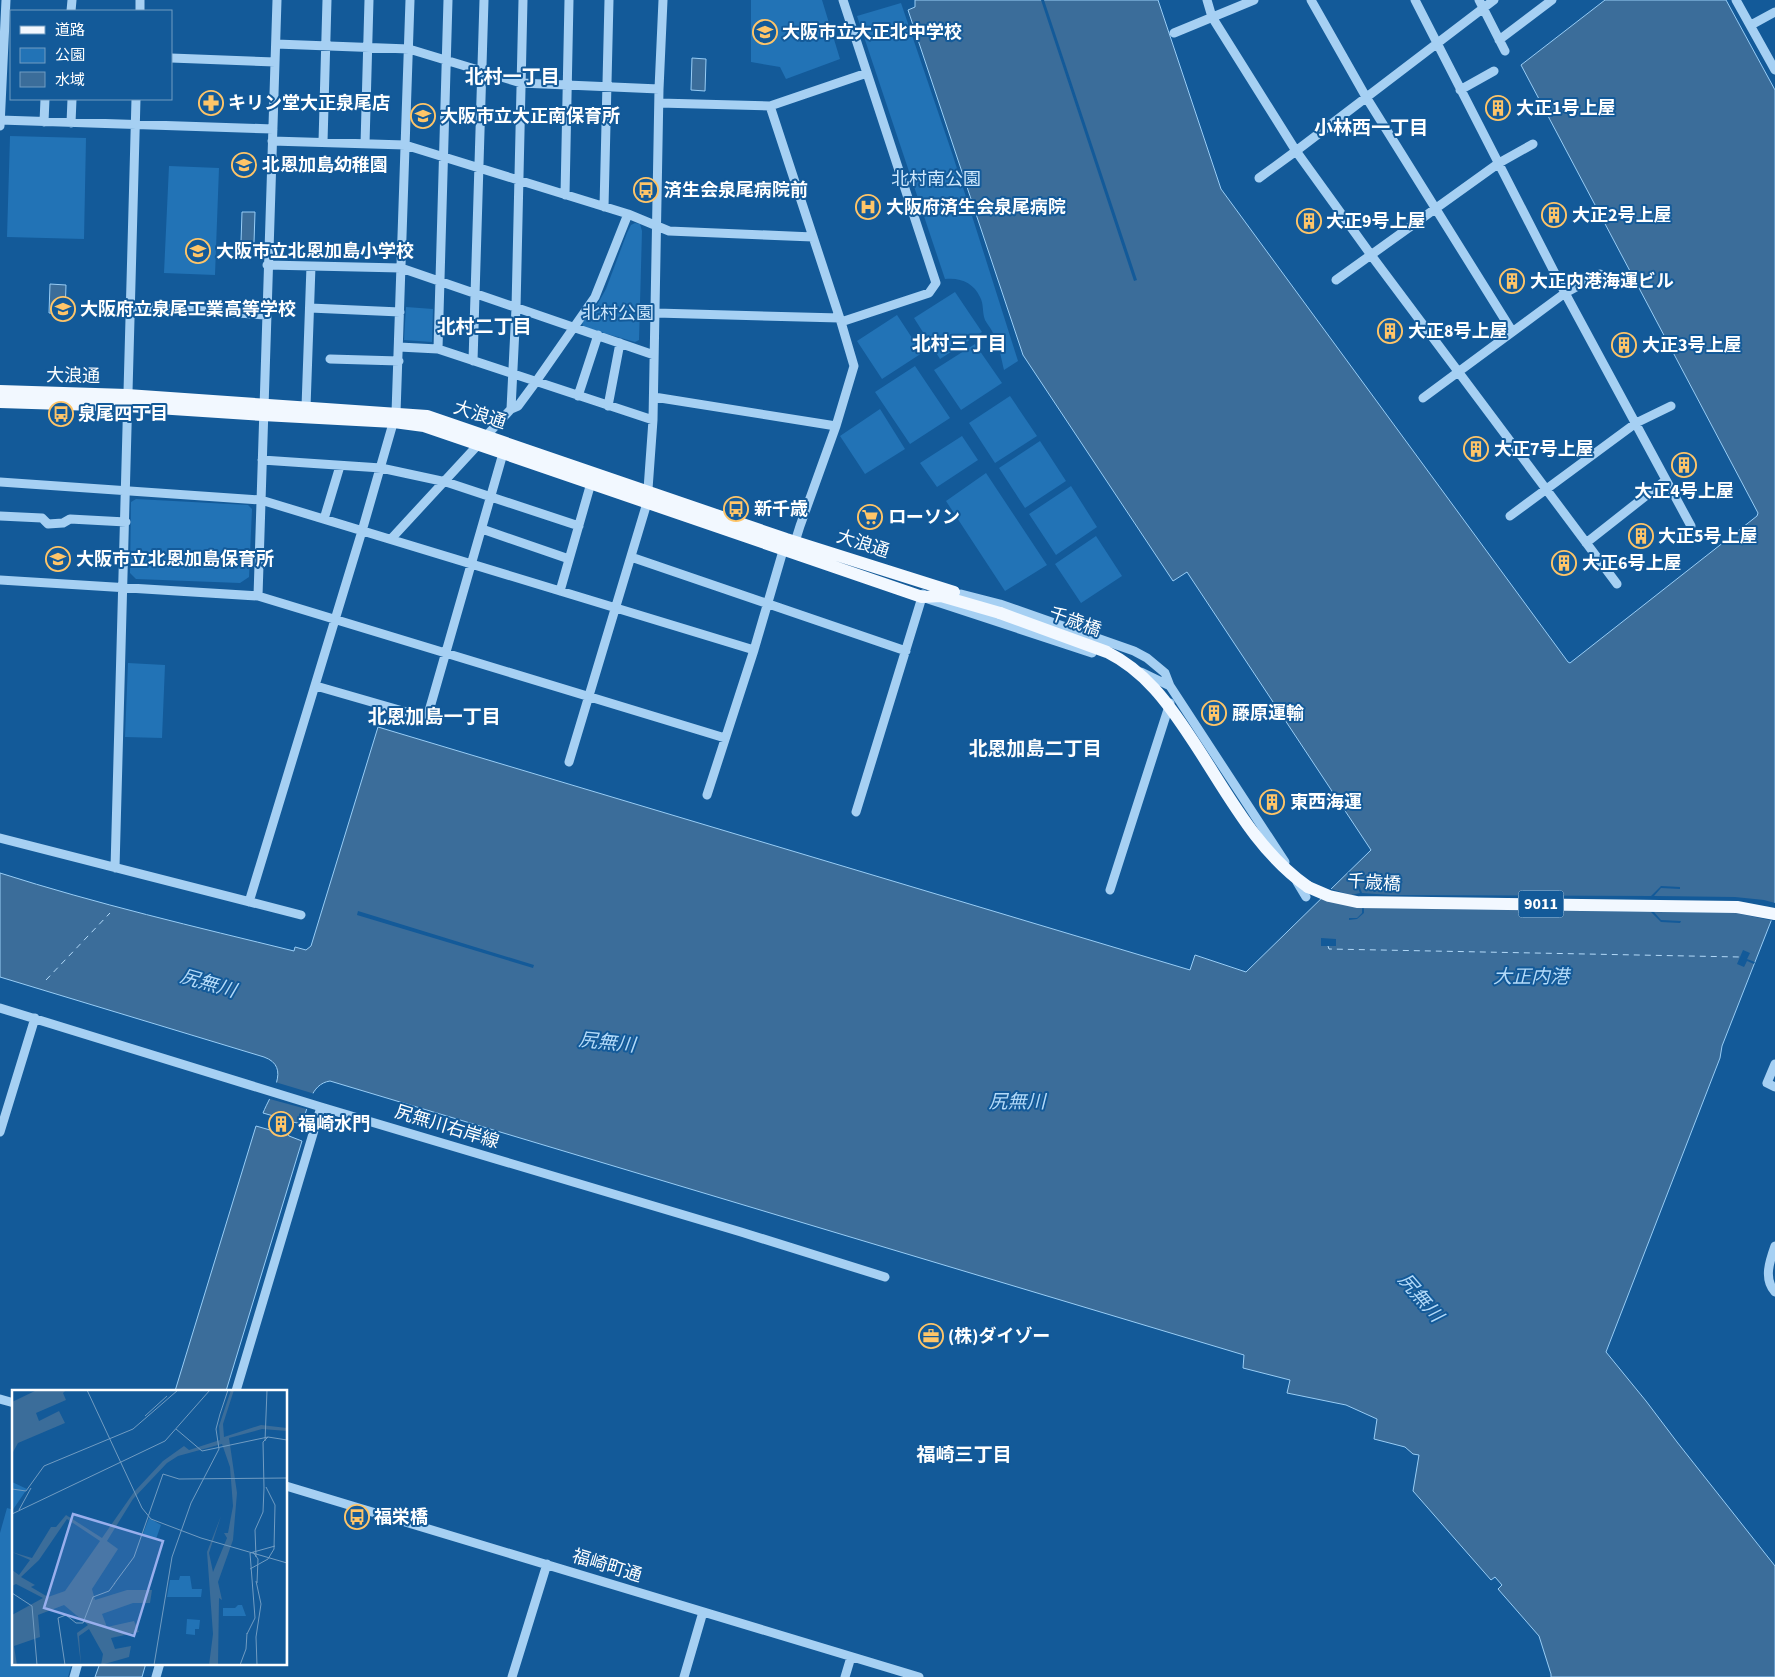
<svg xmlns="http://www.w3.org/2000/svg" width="1775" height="1677" font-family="'Source Sans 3','Noto Sans JP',sans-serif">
<rect width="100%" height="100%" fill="#135a99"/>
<path fill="#2273b6" d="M 751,0 L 822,0 L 840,59 L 786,79 L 780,67 L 751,62 Z
M 901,3 L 953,156 L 1018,361 L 1004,370 C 1001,357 999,345 993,333 C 991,328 987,324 985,320 C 982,312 984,304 980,297 C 974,283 960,277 945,279 L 857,16 Z
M 10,136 L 86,138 L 84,239 L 7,237 Z
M 169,166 L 219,168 L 215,275 L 164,273 Z
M 635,223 L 640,224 L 642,231 L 639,340 L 635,342 L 583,327 L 582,321 L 593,305 L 597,305 L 606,289 L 627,233 L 631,225 Z
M 955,292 L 982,332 L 940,359 L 914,318 Z
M 406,307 L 433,309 L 432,342 L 404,340 Z
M 897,315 L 922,353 L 882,379 L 857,341 Z
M 975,344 L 1002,383 L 961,410 L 934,370 Z
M 915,366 L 950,418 L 910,444 L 875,392 Z
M 1010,396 L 1037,436 L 995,463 L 969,423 Z
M 880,409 L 905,449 L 865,474 L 840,436 Z
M 962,436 L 978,460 L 937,487 L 920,463 Z
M 1040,441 L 1066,481 L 1025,508 L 999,468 Z
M 986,473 L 1047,565 L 1005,591 L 946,501 Z
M 1071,486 L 1097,527 L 1056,555 L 1029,514 Z
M 136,499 L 248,505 L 252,509 L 249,577 L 240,583 L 136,579 L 130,573 L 131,502 Z
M 1096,536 L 1122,576 L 1081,603 L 1055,564 Z
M 128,663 L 165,665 L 162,738 L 125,737 Z
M 7,1508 L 14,1510 L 14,1663 L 72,1663 L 68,1677 L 0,1677 L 0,1533 Z"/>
<path fill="#3b6d9a" stroke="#98cdf6" d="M 915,0 L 1158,0 L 1221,189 L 1568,662 L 1570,663 L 1757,516 L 1758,513 L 1521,65 L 1605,0 L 1726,0 L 1775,90 L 1775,911 L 1722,1046 L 1720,1058 L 1606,1352 L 1646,1401 L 1677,1442 L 1775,1566 L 1775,1677 L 1551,1677 L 1551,1674 L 1539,1636 L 1498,1589 L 1502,1585 L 1495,1577 L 1491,1580 L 1413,1491 L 1419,1455 L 1413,1454 L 1405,1447 L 1374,1439 L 1377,1419 L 1346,1405 L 1287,1393 L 1290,1380 L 1243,1368 L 1244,1355 L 330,1081 C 310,1084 308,1108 302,1124 L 288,1121 L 284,1129 L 289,1136 L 302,1141 L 226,1391 L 175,1391 L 256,1126 L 270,1130 L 277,1127 L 279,1119 L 277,1117 L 263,1113 C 270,1095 292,1067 264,1057 L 0,977 L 0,873 C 97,904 196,927 294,951 L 295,947 L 306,950 L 311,946 L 378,727 L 1190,970 L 1195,955 L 1246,972 L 1371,850 L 1187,572 L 1173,581 L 1023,355 L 908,10 L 915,7 Z
M 692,58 L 706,59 L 705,91 L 691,90 Z
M 242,212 L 255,212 L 254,243 L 241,242 Z
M 50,284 L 66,285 L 65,314 L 49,313 Z
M 100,1663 L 146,1663 L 142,1677 L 95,1677 Z"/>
<path fill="#135a99" d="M 1041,0 L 1044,0 L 1137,280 L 1134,281 Z
M 1359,885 L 1362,893 L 1390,895 L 1651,896 L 1661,886 L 1680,887 L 1680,889 L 1661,888 L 1654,896 L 1735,897 L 1764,900 L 1775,903 L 1775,918 L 1774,921 L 1736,913 L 1654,912 L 1661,920 L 1681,921 L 1680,923 L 1661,922 L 1651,912 L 1364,908 L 1364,913 L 1357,919 L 1349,920 L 1349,918 L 1357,918 L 1362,913 L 1362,908 L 1320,897 L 1328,888 L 1351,895 L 1360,893 L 1357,886 Z
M 358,911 L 534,965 L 533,968 L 357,915 Z
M 1321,938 L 1336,939 L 1336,946 L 1321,946 Z
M 1743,950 L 1750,953 L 1747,959 L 1755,962 L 1754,964 L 1747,961 L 1744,967 L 1737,964 Z
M 275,1082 L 315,1094 L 310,1110 L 266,1098 Z"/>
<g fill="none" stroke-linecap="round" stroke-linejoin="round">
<path stroke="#b3daf9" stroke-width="1" stroke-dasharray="6 5" stroke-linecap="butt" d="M 1328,946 L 1329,949 L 1740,957
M 46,980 L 110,913"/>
<path stroke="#a6d0f3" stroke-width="9" d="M 1207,0 L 1212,17 L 1296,151 L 1371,255 L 1617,584
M 1311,0 L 1366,97 L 1512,331
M 1415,0 L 1565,293 L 1691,526
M 1479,0 L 1505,51
M 1736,0 L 1775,70
M 71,11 L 72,0
M 140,11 L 140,0
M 1751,25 L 1775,12
M 1174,33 L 1254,0
M 1499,40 L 1552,0
M 276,44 L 409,49 L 521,83 L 659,89
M 171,58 L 275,62
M 1460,90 L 1494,71
M 659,103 L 770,106 L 867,73 L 843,0
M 770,106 L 841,322 L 854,366 L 836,426 L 800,526 L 794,545
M 0,120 L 273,129
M 44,122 L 45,99
M 71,123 L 72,99
M 0,126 L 6,0
M 272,141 L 405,145 L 628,214 L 669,231 L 813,237
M 323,142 L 327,0
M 365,144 L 369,0
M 1259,178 L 1296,151 L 1494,0
M 565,195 L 569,0
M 604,207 L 609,0
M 267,265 L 401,268 L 654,355
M 1336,280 L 1499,163 L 1533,144
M 130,306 L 266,315
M 310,308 L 400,312
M 656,313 L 840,318
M 841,322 L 929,293 L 936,283 L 867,73
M 399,347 L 438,349 L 653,420
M 438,349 L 448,0
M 330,359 L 399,361
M 473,361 L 484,0
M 578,396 L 598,335
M 654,397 L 836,426
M 1423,398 L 1565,293 L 1600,274
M 608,406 L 620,343
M 306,407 L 311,266
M 511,409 L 516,308 L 523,0
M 262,460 L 381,468 L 446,482 L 579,526
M 0,482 L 261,500 L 754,650
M 0,516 L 42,518 L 48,524 L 63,523 L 70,519 L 126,522
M 1510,516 L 1636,423 L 1671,406
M 324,519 L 340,466
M 482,529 L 569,559
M 391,539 L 511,409 L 518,406 L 535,383 L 595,297 L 628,214
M 1586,543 L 1666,480
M 631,557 L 906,651
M 0,580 L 258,596 L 725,738
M 560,591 L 591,483
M 961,594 L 1000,604 L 1134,651 L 1147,658 L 1165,673 L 1170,686 L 1285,862
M 258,596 L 277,0
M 928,599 L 1092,653
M 1141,672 L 1170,686
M 316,686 L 427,718 L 504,450
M 569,762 L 647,503 L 653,420 L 659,89 L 663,0
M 707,795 L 754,650 L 785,544
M 856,812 L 923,594
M 0,838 L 301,915
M 115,868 L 136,99
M 1297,882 L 1306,897
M 1110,890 L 1170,703
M 249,902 L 362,531 L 396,413 L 410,0
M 0,1008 L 321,1107 L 741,1232 L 885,1277
M 1775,1064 L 1767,1083 L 1775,1087
M 0,1132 L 35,1018
M 1775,1246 C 1770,1260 1763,1279 1775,1292
M 236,1391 L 321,1107
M 0,1399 L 14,1403
M 286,1486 L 919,1677
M 74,1677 L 78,1663
M 156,1677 L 160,1663
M 512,1677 L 547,1564
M 684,1677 L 703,1612
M 845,1677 L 851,1657"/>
<path stroke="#f2f8ff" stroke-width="12" d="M 0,391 L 127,395 L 427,416 L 786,539 L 954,592
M 0,402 L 127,406 L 263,415 L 394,422 L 424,426 L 922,597 L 941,596 L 1000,613
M 1308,887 L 1329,896 L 1357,902 L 1737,907 L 1775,914"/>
<path stroke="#f2f8ff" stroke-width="12" d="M 1000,613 L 1107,652 C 1145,671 1168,703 1191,738 C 1226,790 1255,850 1308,887"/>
</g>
<defs>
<symbol id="school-ring" viewBox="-11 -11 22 22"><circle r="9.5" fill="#135a99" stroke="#ffc568" stroke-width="1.5"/><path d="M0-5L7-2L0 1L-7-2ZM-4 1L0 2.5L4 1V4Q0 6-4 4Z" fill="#ffc568"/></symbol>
<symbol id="pharmacy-ring" viewBox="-11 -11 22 22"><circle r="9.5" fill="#135a99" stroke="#ffc568" stroke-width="1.5"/><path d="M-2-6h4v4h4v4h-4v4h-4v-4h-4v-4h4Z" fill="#ffc568"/></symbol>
<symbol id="building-ring" viewBox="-11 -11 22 22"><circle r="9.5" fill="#135a99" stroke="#ffc568" stroke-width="1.5"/><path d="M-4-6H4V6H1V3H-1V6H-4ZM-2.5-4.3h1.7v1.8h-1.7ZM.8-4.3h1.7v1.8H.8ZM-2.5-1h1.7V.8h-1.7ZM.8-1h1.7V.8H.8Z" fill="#ffc568"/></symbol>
<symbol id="bus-ring" viewBox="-11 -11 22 22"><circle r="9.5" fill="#135a99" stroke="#ffc568" stroke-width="1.5"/><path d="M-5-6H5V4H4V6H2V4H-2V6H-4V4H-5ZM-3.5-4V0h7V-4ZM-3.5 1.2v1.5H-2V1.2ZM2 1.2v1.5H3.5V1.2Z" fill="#ffc568"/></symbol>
<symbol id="hospital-ring" viewBox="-11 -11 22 22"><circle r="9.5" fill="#135a99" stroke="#ffc568" stroke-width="1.5"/><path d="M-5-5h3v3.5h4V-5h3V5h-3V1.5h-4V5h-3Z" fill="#ffc568"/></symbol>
<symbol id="supermarket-ring" viewBox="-11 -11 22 22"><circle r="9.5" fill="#135a99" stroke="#ffc568" stroke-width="1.5"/><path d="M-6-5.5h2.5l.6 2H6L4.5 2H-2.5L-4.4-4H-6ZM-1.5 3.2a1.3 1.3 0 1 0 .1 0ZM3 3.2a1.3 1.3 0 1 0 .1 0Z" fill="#ffc568"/></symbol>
<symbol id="office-ring" viewBox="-11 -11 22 22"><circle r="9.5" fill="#135a99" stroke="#ffc568" stroke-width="1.5"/><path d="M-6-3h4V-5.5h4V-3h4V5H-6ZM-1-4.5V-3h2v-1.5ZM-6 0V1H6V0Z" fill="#ffc568"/></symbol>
</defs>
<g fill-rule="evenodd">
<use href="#school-ring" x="751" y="18" width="28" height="28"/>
<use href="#pharmacy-ring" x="197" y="89" width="28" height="28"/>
<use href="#building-ring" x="1484" y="94" width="28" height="28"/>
<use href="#school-ring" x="409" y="102" width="28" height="28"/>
<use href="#school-ring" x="230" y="151" width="28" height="28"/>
<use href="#bus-ring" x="632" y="176" width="28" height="28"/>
<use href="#hospital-ring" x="854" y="193" width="28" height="28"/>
<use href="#building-ring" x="1540" y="201" width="28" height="28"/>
<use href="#building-ring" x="1295" y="207" width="28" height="28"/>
<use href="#school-ring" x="184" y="237" width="28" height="28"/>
<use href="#building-ring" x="1498" y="267" width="28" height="28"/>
<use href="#school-ring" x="49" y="295" width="28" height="28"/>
<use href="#building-ring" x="1376" y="317" width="28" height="28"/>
<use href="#building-ring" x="1610" y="331" width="28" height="28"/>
<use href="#bus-ring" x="47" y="400" width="28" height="28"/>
<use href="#building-ring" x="1462" y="435" width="28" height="28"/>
<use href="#building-ring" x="1670" y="451" width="28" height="28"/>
<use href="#bus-ring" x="722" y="495" width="28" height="28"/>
<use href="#supermarket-ring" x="856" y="503" width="28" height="28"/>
<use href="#building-ring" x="1627" y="522" width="28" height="28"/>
<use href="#school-ring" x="44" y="545" width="28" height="28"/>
<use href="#building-ring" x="1550" y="549" width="28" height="28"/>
<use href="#building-ring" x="1200" y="699" width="28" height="28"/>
<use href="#building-ring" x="1258" y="788" width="28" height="28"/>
<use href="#building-ring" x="267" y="1110" width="28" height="28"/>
<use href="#office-ring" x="917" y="1322" width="28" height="28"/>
<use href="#bus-ring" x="343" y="1503" width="28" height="28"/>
</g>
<g text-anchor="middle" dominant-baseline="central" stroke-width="4" stroke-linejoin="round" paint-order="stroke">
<rect fill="#135a99" stroke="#b8cee0" stroke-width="1" x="1518.5" y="890.5" width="45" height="27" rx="4"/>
<g font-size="16" font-weight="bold" fill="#fff">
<text x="1541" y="904">9011</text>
</g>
<g font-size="18" font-weight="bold" fill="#fff" stroke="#135a99" text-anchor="start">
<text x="782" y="32">大阪市立大正北中学校</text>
<text x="228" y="103">キリン堂大正泉尾店</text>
<text x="1516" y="108">大正1号上屋</text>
<text x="440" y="116">大阪市立大正南保育所</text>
<text x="262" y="165">北恩加島幼稚園</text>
<text x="664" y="190">済生会泉尾病院前</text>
<text x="886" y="207">大阪府済生会泉尾病院</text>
<text x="1572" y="215">大正2号上屋</text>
<text x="1326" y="221">大正9号上屋</text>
<text x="216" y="251">大阪市立北恩加島小学校</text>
<text x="1530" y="281">大正内港海運ビル</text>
<text x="80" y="309">大阪府立泉尾工業高等学校</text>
<text x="1408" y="331">大正8号上屋</text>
<text x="1642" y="345">大正3号上屋</text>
<text x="78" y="414">泉尾四丁目</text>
<text x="1494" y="449">大正7号上屋</text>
<text x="1684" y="491" text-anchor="middle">大正4号上屋</text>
<text x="754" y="509">新千歳</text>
<text x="888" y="517">ローソン</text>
<text x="1658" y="536">大正5号上屋</text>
<text x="76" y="559">大阪市立北恩加島保育所</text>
<text x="1582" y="563">大正6号上屋</text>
<text x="1232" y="713">藤原運輸</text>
<text x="1290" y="802">東西海運</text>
<text x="298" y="1124">福崎水門</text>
<text x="948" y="1336">(株)ダイゾー</text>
<text x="374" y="1517">福栄橋</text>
</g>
<g font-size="18" fill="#cee8fd" stroke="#135a99">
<text x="936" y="179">北村南公園</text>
<text x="618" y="313">北村公園</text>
</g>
<g font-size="18" fill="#fff" stroke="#135a99">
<text transform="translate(73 376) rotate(1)">大浪通</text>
<text transform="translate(480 415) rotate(18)">大浪通</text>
<text transform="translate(863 544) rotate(18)">大浪通</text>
<text transform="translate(1075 622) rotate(20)">千歳橋</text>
<text transform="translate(1374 883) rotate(4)">千歳橋</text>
<text transform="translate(447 1127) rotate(17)">尻無川右岸線</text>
<text transform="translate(607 1566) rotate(17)">福崎町通</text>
</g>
<g font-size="19" font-weight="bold" fill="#fff" stroke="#135a99">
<text x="512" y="77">北村一丁目</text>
<text x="1371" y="128">小林西一丁目</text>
<text x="484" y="327">北村二丁目</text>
<text x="959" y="344">北村三丁目</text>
<text x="434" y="717">北恩加島一丁目</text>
<text x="1035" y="749">北恩加島二丁目</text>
<text x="964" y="1455">福崎三丁目</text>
</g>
<g font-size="19" font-style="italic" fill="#b3daf9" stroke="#135a99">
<text x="1531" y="977">大正内港</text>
<text transform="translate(208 984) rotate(16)">尻無川</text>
<text transform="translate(607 1043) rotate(6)">尻無川</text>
<text x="1017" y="1102">尻無川</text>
<text transform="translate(1420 1298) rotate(49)">尻無川</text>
</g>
</g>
<g transform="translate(12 1390)">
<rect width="275" height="275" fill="#135a99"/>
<path d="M 0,92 L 15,99 L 0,121 ZM 137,128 L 149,135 L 144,149 L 131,144 ZM 168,186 L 178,186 L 180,199 L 190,199 L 189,207 L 155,207 L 158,190 L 167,190 ZM 226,215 L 230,215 L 234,226 L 211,226 L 211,218 L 223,218 ZM 175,229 L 188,230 L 187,239 L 183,239 L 183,245 L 174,244 Z" fill="#2273b6"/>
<path d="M 25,0 L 54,0 L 51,3 L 54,10 L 24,23 L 27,31 L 47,21 L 53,33 L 6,53 L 0,64 L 0,12 ZM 219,0 L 222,0 L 211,34 L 212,47 L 249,35 L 275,38 L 275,41 L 250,39 L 217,48 L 225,103 L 221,150 L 206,192 L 210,210 L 207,208 L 206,275 L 197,275 L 201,244 L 195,162 L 209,126 L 197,163 L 201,182 L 215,148 L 212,143 L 216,143 L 221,116 L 218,77 L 210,54 L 166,66 L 155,73 L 121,109 L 95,151 L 106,159 L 80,199 L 83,210 L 115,200 L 140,200 L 138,213 L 121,213 L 90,224 L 95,237 L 122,231 L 127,242 L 99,248 L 103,259 L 119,256 L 117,267 L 89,275 L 91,264 L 77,239 L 67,246 L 69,275 L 65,243 L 76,235 L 52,215 L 26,225 L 28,247 L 2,256 L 5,275 L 0,275 L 0,225 L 31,208 L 4,194 L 0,196 L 0,180 L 7,185 L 18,170 L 0,162 L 20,168 L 39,137 L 44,137 L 54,125 L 90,148 L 122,102 L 151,71 L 172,56 L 177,60 L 208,50 L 207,36 ZM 55,129 L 88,151 L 53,201 L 36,207 L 19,197 L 23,195 L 9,187 L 27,170 Z" fill="#3b6d9a" fill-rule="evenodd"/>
<path fill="none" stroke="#719cc2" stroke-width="1" d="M 75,0 L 130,118 L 139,129 L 189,148 L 275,173M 208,24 L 216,0M 133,26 L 155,6M 164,39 L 190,61 L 256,47M 253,51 L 255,0M 0,99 L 14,101 L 32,76 L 121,39 L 166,0M 7,120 L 19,98M 0,124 L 153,51 L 198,0M 241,162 L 246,169 L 245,193M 244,167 L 243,140 L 251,122 L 252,98 L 251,52 L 256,47 L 275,50M 238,179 L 256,169 L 262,159 L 263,115 L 254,97M 244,191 L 249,214 L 244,247 L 245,275M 102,194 L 122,167 L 151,84 L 167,89 L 275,88M 0,203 L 20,216 L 25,275M 235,244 L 243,228 L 238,163 L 263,156M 53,275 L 46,228 L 54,225 L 64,233 L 71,233 L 81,207 L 97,201 L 103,193M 142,275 L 160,167 L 179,113 L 207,59 L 204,39 L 208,24M 228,275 L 234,259 L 235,243M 274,275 L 275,92"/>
<path fill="#99afed" fill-opacity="0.15" stroke="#99afed" stroke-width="2.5" d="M 61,124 L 151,151 L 122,246 L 32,218 Z"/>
<rect width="275" height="275" fill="none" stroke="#fff" stroke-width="2.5"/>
</g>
<rect x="10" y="10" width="162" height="90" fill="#135a99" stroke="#719cc2"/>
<rect x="20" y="26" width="25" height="8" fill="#f2f8ff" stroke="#719cc2"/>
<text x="55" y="35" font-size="15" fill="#ffffff">道路</text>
<rect x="20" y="48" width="25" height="15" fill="#2273b6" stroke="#719cc2"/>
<text x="55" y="60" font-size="15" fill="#ffffff">公園</text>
<rect x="20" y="72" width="25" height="15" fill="#3b6d9a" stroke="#719cc2"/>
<text x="55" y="85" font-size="15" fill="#ffffff">水域</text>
</svg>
